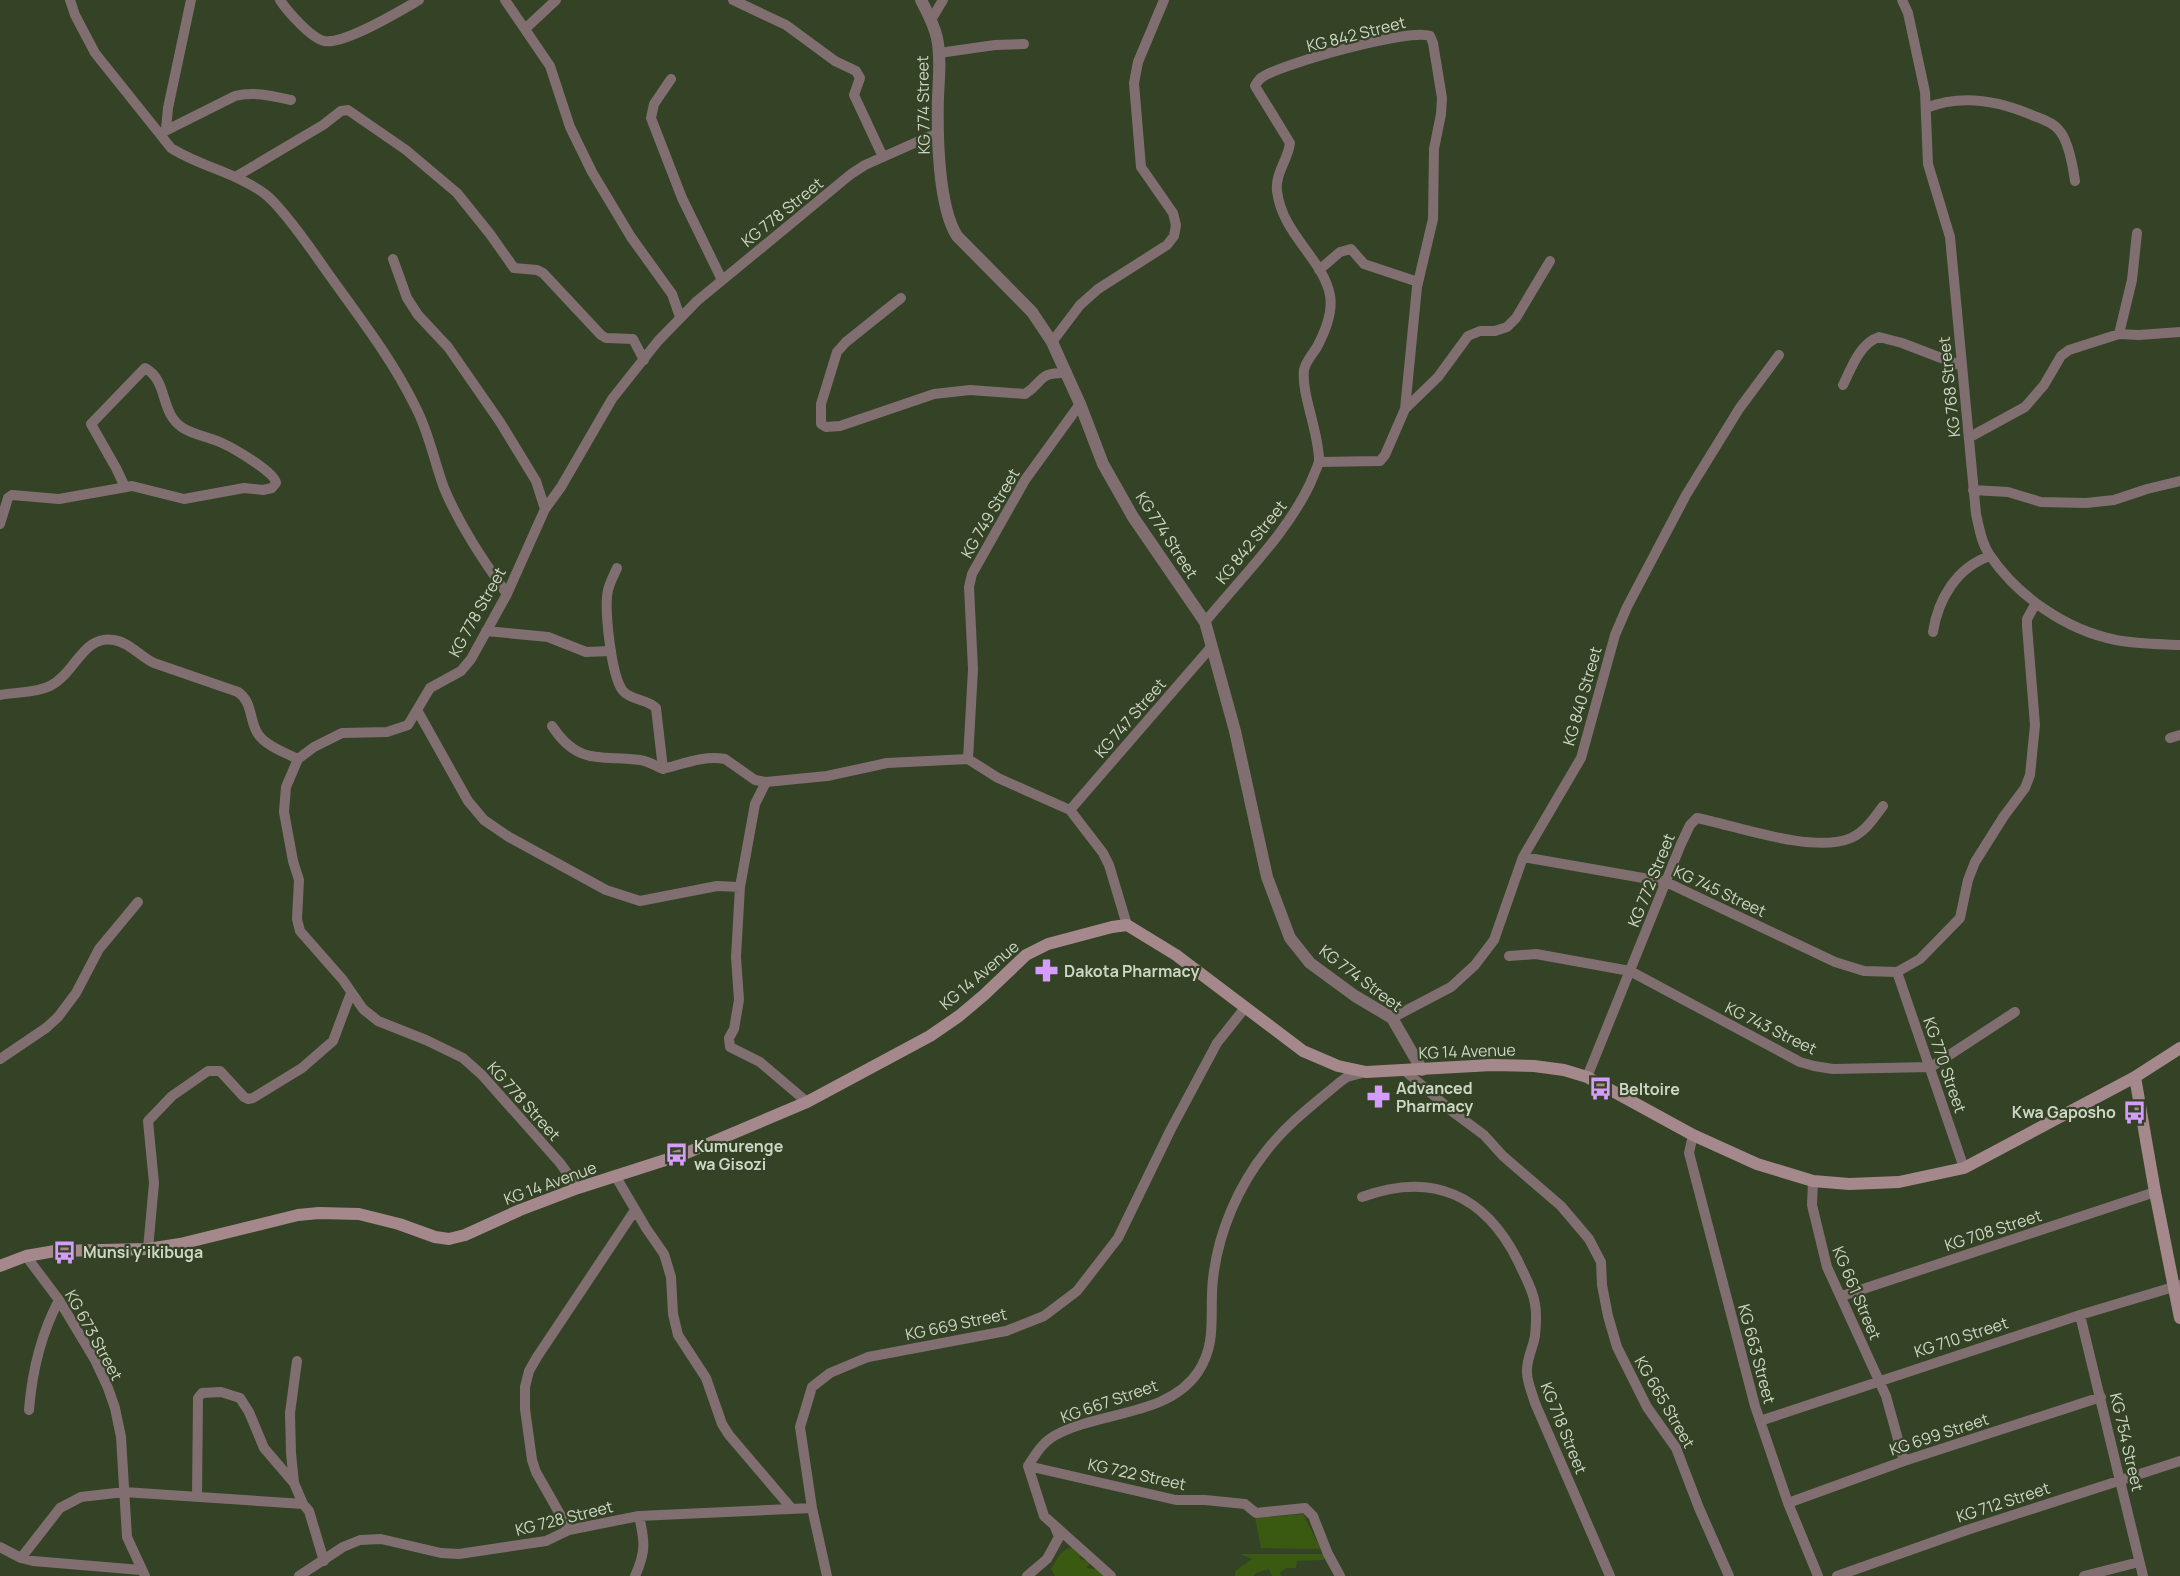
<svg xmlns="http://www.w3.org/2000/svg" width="2180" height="1576" font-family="Manrope,sans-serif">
<rect width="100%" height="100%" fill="#344225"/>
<path fill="#3b5a11" d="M 1303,1514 L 1321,1549 L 1261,1548 L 1255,1518 Z
M 1080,1546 L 1082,1550 L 1080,1559 L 1092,1562 L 1086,1568 L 1093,1569 L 1100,1567 L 1105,1576 L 1055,1576 L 1051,1569 C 1059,1555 1063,1547 1080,1546 Z
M 1240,1554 L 1325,1554 L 1324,1560 L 1297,1561 L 1296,1568 L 1286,1568 L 1279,1573 L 1282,1576 L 1272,1576 L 1269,1569 L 1256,1573 L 1253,1576 L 1235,1576 L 1235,1571 L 1252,1559 Z"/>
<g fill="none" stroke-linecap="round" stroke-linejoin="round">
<path stroke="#806e70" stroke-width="10" d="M 70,0 L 75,15 L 95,53 L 171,148 C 201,167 235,172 265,194 C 283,208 311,249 325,269 C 356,313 391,357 415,406 C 429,432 434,461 444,488 C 460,526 483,560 507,594
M 280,0 C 287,11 311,38 324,41 C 344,45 400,11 419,0
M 505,0 L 550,66 L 570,127 L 592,172 L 631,237 L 672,294 L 680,317
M 733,0 L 786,25 L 835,61 L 856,71 L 860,78 L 854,95 L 883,157
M 1902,0 L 1908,13 L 1925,92 L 1928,164 L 1950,237 L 1976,514 C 1979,527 1981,542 1989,554 C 2017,596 2066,630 2116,640 C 2137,644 2159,644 2180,645
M 931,20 L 943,0
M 526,28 L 556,0
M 939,53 L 995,45 L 1024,44
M 671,79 L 654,104 L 651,118 L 682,198 L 722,280
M 1926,108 C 1961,94 2000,101 2034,116 C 2042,119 2052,122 2058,129 C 2068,139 2073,167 2075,181
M 166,129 L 168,108 L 191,0
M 161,133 L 235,96 C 253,91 273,96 291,100
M 237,176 L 323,125 L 341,111 L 348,110 L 406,150 L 457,193 L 490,234 L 514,268 L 537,270 L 543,273 L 601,335 L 606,338 L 633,339 L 644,360
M 393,259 L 407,298 L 418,315 L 448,347 L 500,422 L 536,481 L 545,509
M 1319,270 L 1340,252 L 1351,249 L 1364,264 L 1418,282
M 901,298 L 846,342 L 837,352 L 821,404 L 821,424 L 826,427 L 840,426 L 934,394 L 970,390 L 1025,394 C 1045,381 1037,372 1067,373
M 2119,334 L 2132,280 L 2137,233
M 1052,342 L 1080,305 L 1098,289 L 1167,245 L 1174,236 L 1176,225 L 1173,213 L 1141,167 L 1134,83 L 1138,62 L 1164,0
M 1843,385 C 1851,369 1860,343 1879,337 L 1902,343 L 1962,366
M 1970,437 L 2025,407 L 2044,385 L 2061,356 L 2069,350 L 2119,334 L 2139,335 L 2180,332
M 1319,462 L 1380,461 L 1385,455 L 1405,409 L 1438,377 L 1468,336 L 1480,331 L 1495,331 L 1507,327 L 1516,318 L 1550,261
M 1973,490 L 2008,492 L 2041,502 L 2086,503 L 2114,500 L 2147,489 L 2180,481
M 0,524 L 8,498 L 12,495 L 59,499 L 132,486 L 184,499 L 244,488 L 263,490 L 272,488 L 276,483 C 275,472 233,448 222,443 C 209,437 194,435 183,428 C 159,413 169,381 145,368 L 91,424 L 116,468 L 125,487
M 617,568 C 614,575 610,582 608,590 C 604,608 611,676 623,691 C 632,701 647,699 656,708 L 663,769 C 683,764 704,755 725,759 L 755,780 L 766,782
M 1205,622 C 1241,578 1292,528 1313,477 C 1315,471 1319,465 1319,460 C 1319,433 1301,393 1304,370 C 1306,361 1312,355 1317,347 C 1325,332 1333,312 1330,295 C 1323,259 1282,234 1277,191 C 1275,173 1288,160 1290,143 L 1255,86 C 1257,82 1260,78 1264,76 C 1285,63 1410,28 1430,36 L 1433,43 L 1442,98 L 1441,114 L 1434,149 L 1433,219 L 1417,287 L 1405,409
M 486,631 L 548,637 L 586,652 L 611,651
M 1933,632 C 1938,599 1957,567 1990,556
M 0,695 C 16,692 36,693 50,686 C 75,674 83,634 114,640 C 129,642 141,657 154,663 L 238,692 C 253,702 249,721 258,734 C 266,746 286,753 298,759
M 417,710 L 468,801 L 484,820 L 509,837 L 606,890 L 640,901 L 717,886 L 740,887
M 552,726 C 578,766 601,755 640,760 C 648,761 656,766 663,769
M 2170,738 L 2180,735
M 968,759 L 973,669 L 969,587 L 972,574 L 1025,480 L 1080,404
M 1070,810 L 1212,646
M 1523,857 L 1666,882 L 1835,962 L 1864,971 L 1897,972
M 1509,956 L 1536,954 L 1630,971 L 1800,1062 L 1814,1066 L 1833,1069 L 1931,1067 L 2015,1012
M 1897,972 L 1920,959 L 1960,918 L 1968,880 L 1975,862 L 2004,816 L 2025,788 L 2030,775 L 2035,725 L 2027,626 L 2027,619 L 2036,603
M 1897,972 L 1964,1168
M 1392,1018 L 1451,987 L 1475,965 L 1494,940 L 1523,857 L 1581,758 L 1615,635 L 1627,607 L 1686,495 L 1739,409 L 1779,355
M 0,1059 L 46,1028 L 58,1017 L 76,993 L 99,949 L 138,902
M 1404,1070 L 1453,1112 L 1484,1135 L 1503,1156 L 1561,1206 L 1589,1239 L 1601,1262 L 1602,1285 L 1608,1316 L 1617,1347 L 1647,1407 L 1676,1448 L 1699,1508 L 1729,1576
M 1587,1077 L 1681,844 L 1690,825 L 1697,818 C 1737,826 1813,854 1851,838 C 1865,832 1874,818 1883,806
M 807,1102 L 760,1062 L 730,1047 L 729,1038 L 734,1029 L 739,1000 L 736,957 L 740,887 L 755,804 L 766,782 L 827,776 L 887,763 L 968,759 L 998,778 L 1070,810 L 1103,853 L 1109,865 L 1127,925
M 1693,1135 L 1689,1153 L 1755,1406 L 1788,1503 L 1818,1576
M 616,1177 L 646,1228 L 664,1254 L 671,1277 L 673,1314 L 678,1335 L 706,1378 L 722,1424 L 729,1435 L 792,1509
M 1813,1181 L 1812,1205 L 1827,1267 L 1886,1396 L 1904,1461
M 578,1188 L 560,1163 L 482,1075 L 463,1058 L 426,1040 L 378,1021 L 363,1009 L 343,980 L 300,931 L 297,919 L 299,880 L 293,861 L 284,812 L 286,787 L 298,759 L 314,747 L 342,733 L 387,732 L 408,725 L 430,688 L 461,671 L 471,659 L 507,594 L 545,509 L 561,487 L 612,399 L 658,341 L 697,301 L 851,174 L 865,165 L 937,133
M 1362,1197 C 1432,1171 1485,1195 1518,1261 C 1524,1275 1533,1289 1535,1304 C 1537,1314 1536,1326 1535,1336 C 1533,1348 1526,1360 1527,1372 C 1527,1382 1532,1393 1535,1403 L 1610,1576
M 148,1249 L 154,1183 L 148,1121 L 172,1096 L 208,1071 L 220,1071 L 244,1097 L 248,1099 L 253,1098 L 302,1068 L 333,1041 L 351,993
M 26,1256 L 59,1300 L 95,1360 L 108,1388 L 115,1408 L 121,1437 L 127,1537 L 145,1576
M 1842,1296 L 2155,1192
M 2080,1315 L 2143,1576
M 29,1410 C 32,1372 41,1334 59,1300
M 1760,1421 L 2080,1315 L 2180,1285
M 1028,1466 L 1176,1500 L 1205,1500 L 1245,1504 L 1256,1513 L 1305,1508 L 1313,1516 L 1328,1554 L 1340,1576
M 294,1483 L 291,1453 L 290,1413 L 297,1361
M 197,1497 L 198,1398 L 202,1393 L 221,1392 L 240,1398 L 249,1412 L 264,1448 L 294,1483 L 303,1504
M 1788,1503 L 1904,1461 L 2101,1397
M 569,1530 L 536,1472 L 532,1460 L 525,1409 L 525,1387 L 529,1371 L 537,1357 L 635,1210
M 0,1547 L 21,1558 L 33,1561 L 141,1570
M 21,1558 L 60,1508 L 81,1497 L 124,1492 L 303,1504 L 309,1511 L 324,1561
M 299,1576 L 343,1547 L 360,1540 L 381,1539 L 441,1553 L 459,1554 L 546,1541 L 569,1530 L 639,1516 L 812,1508
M 635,1576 C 646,1552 645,1542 639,1516
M 827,1576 L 812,1508 L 800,1427 L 812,1387 L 830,1373 L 868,1357 L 1006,1331 L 1044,1316 L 1077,1291 L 1118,1238 L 1171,1129 L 1217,1043 L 1244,1009
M 1027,1576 L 1047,1559 L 1059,1537 L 1055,1527
M 1111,1576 L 1044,1516 L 1028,1466 C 1035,1455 1042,1443 1054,1436 C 1097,1411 1168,1417 1198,1372 C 1218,1342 1209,1313 1213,1279 C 1218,1233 1238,1186 1267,1150 C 1287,1124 1315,1103 1340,1082 L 1347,1077 L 1366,1072
M 1837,1576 L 1967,1530 L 2180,1461
M 2084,1576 L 2139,1562"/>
<path stroke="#806e70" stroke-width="12" d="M 921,0 C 927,12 934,24 937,38 C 941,57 939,78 938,97 C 937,134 938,206 957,236 L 1032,312 L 1052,342 L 1080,404 L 1103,464 L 1133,517 L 1205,622 L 1235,731 L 1267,877 L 1290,938 L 1310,963 L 1355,996 L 1392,1018 L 1422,1070"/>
<path stroke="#a5888c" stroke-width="12" d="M 2135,1077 L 2155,1192 L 2180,1318
M 0,1266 L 26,1256 L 55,1251 L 148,1249 L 180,1244 L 298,1215 L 319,1213 L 359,1214 L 399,1224 L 435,1237 L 449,1239 L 465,1235 L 520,1210 L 578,1188 L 684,1154 L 807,1102 L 930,1036 L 959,1016 L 984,995 L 1026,955 L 1048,944 L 1112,927 L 1127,925 L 1176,955 L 1303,1051 L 1338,1066 L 1366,1072 L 1492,1065 L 1534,1066 L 1564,1070 L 1587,1077 L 1693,1135 L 1757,1164 L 1813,1181 L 1849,1184 L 1899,1182 L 1964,1168 L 2135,1077 L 2180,1048"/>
</g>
<defs>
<symbol id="pharmacy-bare" viewBox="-9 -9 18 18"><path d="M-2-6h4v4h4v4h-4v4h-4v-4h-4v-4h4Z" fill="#d49cfc" stroke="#344225" stroke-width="2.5" paint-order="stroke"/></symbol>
<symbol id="bus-bare" viewBox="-9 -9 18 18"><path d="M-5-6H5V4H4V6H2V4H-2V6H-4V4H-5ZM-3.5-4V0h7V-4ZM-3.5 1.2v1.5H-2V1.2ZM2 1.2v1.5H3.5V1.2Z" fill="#d49cfc" stroke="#344225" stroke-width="2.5" paint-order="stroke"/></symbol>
</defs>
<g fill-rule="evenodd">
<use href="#pharmacy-bare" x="1030" y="954" width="33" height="33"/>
<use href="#bus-bare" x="1584" y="1072" width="33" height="33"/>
<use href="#pharmacy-bare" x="1362" y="1080" width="33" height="33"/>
<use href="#bus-bare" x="2118" y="1096" width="33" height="33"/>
<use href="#bus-bare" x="660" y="1138" width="33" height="33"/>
<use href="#bus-bare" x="48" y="1236" width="33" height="33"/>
</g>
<g text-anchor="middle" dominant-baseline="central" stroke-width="4.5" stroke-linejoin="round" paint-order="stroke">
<g font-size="16" fill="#ced7c6" stroke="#344225">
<text transform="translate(1356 34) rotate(-14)">KG 842 Street</text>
<text transform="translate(923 105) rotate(-91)">KG 774 Street</text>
<text transform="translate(782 212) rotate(-39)">KG 778 Street</text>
<text transform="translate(1949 387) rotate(-96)">KG 768 Street</text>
<text transform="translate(990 513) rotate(-60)">KG 749 Street</text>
<text transform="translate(1167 535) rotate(57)">KG 774 Street</text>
<text transform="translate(1251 542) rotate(-51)">KG 842 Street</text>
<text transform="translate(477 612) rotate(-61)">KG 778 Street</text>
<text transform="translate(1582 696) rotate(-74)">KG 840 Street</text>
<text transform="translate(1130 718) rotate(-49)">KG 747 Street</text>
<text transform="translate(1651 880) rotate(-68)">KG 772 Street</text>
<text transform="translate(1720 891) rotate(25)">KG 745 Street</text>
<text transform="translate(979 975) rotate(-40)">KG 14 Avenue</text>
<text transform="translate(1361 978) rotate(37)">KG 774 Street</text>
<text transform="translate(1771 1028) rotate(26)">KG 743 Street</text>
<text transform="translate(1467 1051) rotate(-2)">KG 14 Avenue</text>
<text transform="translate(1945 1065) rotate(71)">KG 770 Street</text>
<text transform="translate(524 1101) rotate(48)">KG 778 Street</text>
<text transform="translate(550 1183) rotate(-20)">KG 14 Avenue</text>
<text transform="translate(1993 1230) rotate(-18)">KG 708 Street</text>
<text transform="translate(1857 1293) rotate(67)">KG 661 Street</text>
<text transform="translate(956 1324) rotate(-12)">KG 669 Street</text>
<text transform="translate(94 1335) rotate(61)">KG 673 Street</text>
<text transform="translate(1961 1337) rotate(-18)">KG 710 Street</text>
<text transform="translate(1757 1354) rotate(75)">KG 663 Street</text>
<text transform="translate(1109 1401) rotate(-19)">KG 667 Street</text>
<text transform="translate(1665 1402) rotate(60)">KG 665 Street</text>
<text transform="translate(1564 1428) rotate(68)">KG 718 Street</text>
<text transform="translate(1939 1434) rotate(-18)">KG 699 Street</text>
<text transform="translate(2127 1442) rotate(77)">KG 754 Street</text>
<text transform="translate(1137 1474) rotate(12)">KG 722 Street</text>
<text transform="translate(2003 1502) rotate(-18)">KG 712 Street</text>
<text transform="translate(564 1518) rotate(-14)">KG 728 Street</text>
</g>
<g font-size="16" font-weight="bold" fill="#ced7c6" stroke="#344225" text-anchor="start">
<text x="1064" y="971">Dakota Pharmacy</text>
<text x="1396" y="1088">Advanced<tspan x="1396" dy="18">Pharmacy</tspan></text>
<text x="1619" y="1089">Beltoire</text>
<text x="2116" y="1112" text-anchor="end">Kwa Gaposho</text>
<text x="694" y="1146">Kumurenge<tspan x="694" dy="18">wa Gisozi</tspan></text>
<text x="83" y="1252">Munsi y'ikibuga</text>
</g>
</g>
</svg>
